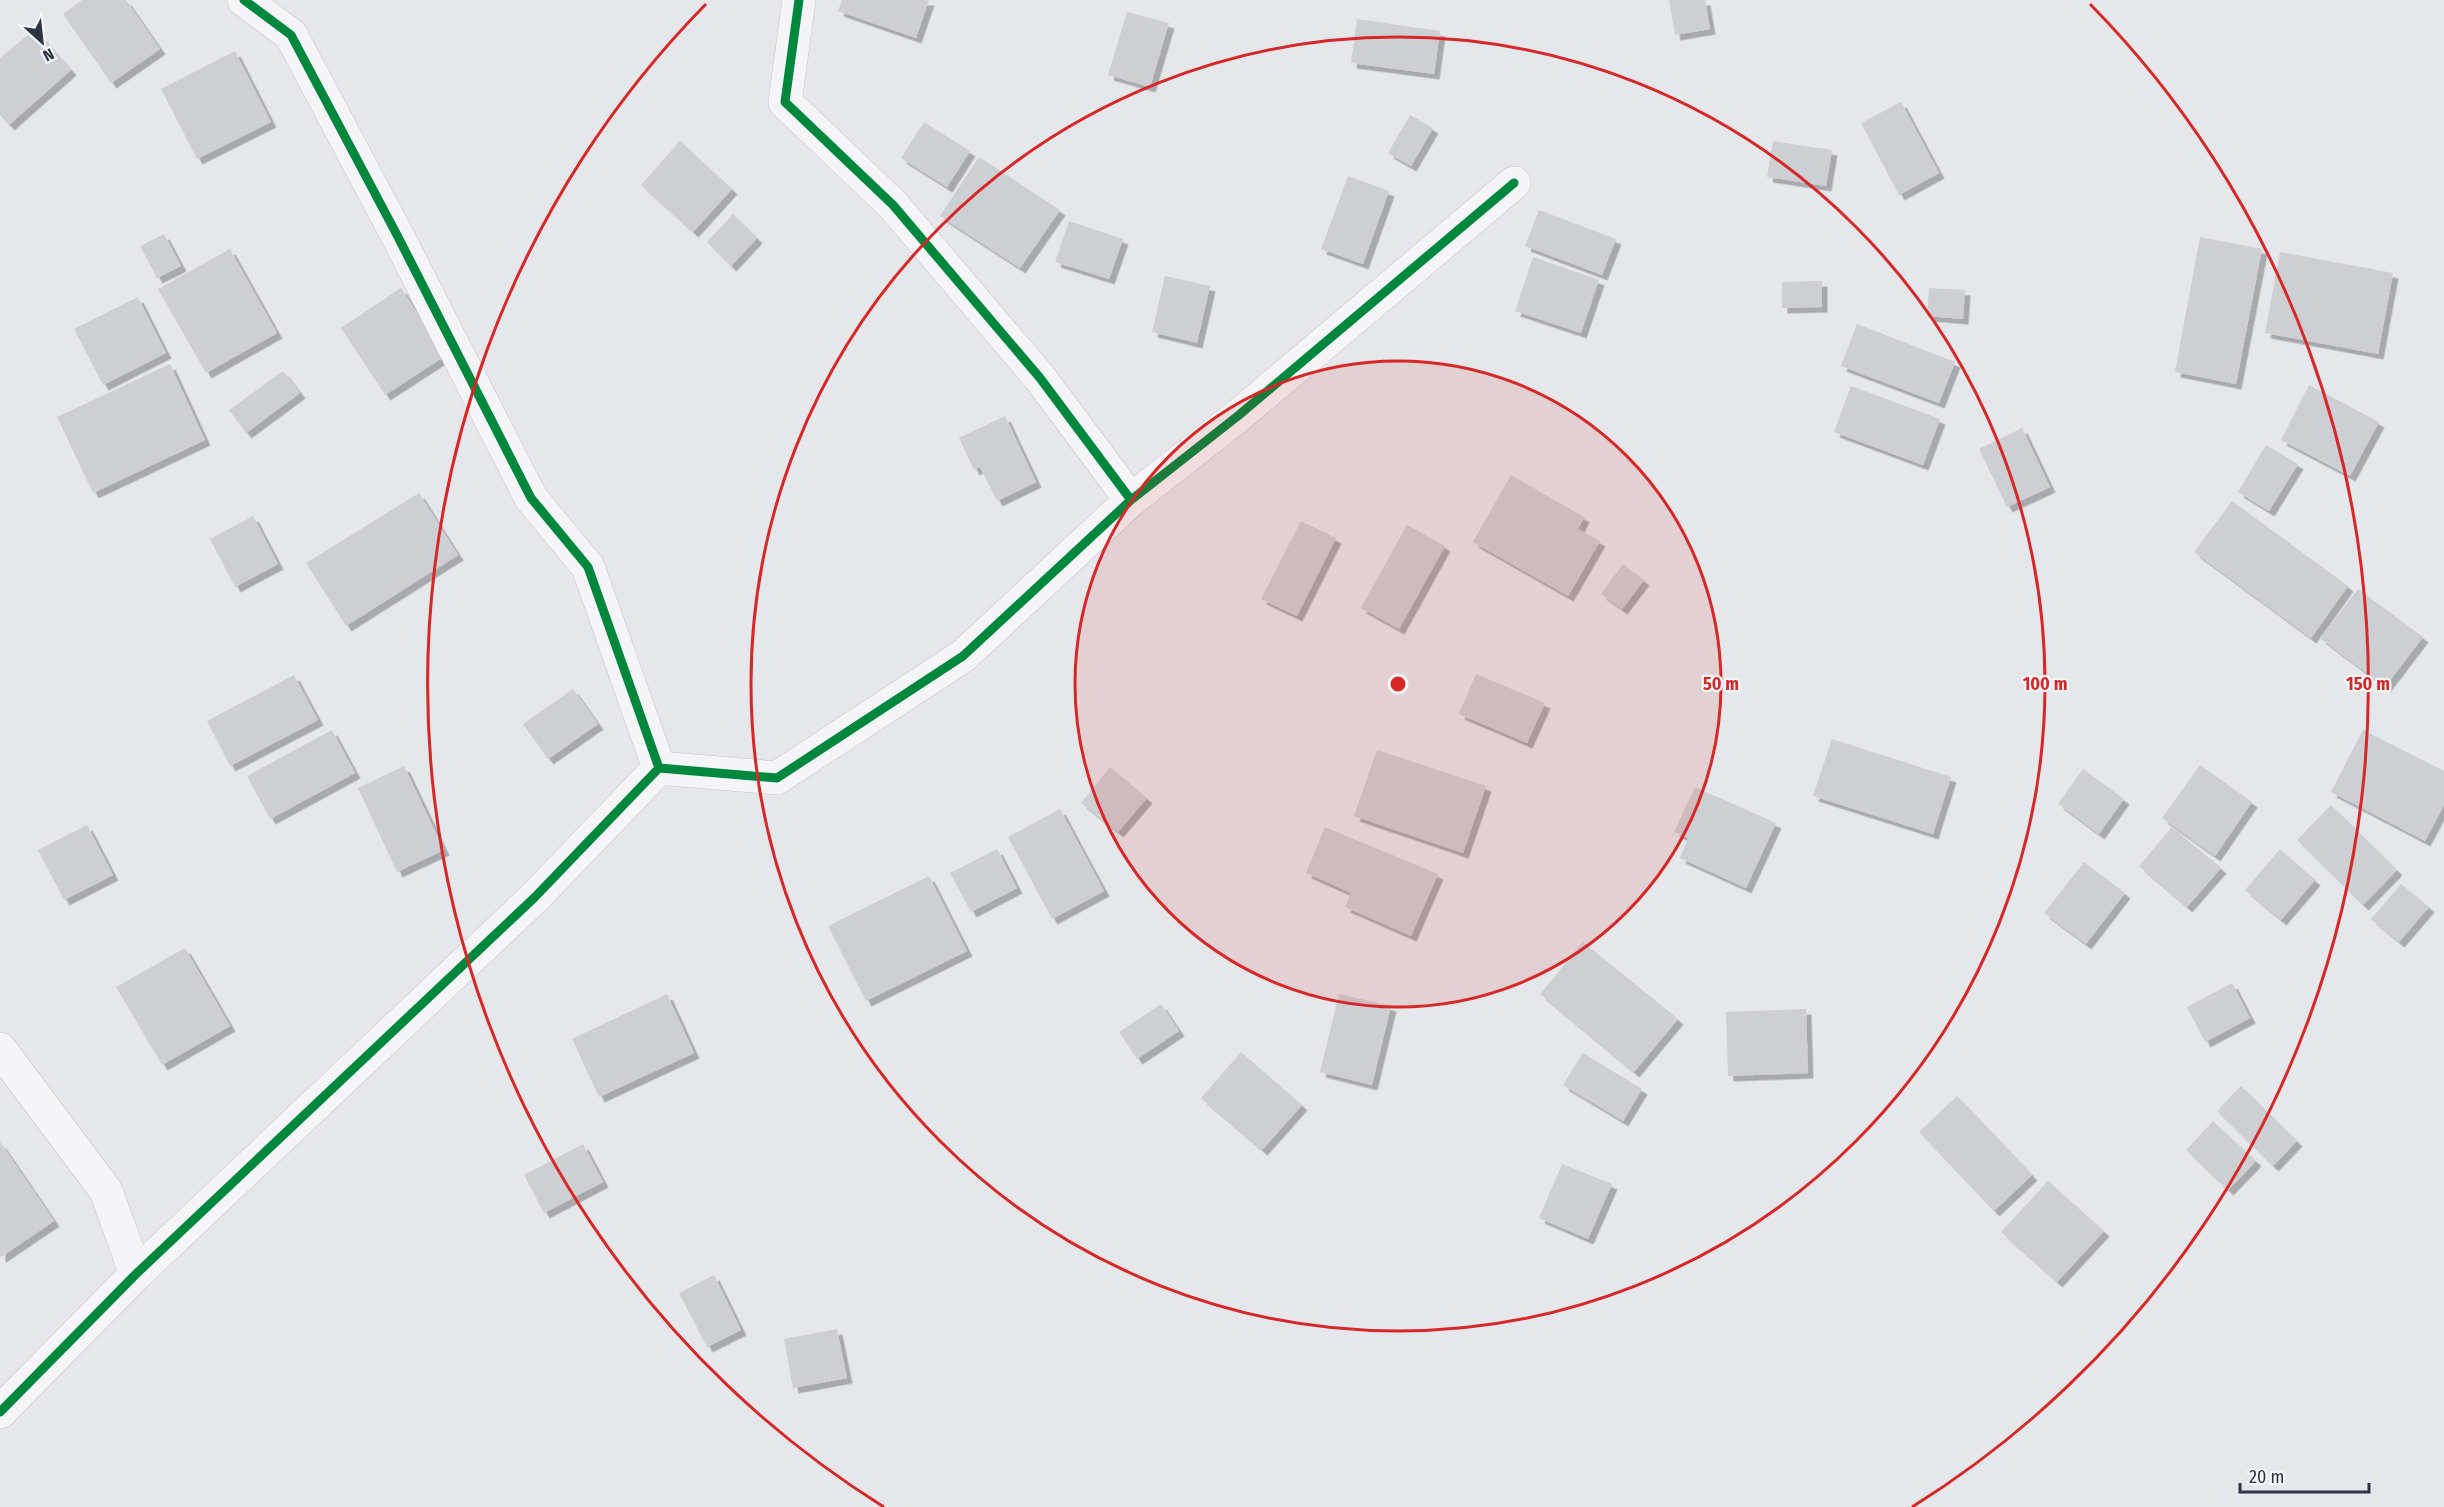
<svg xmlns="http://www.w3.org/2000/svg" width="2444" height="1507" font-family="'Fira Sans Condensed',sans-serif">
<defs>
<filter id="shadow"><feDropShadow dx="5.5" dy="5.5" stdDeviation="0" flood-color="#0004"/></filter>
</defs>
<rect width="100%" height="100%" fill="#e5e7ea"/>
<path fill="#cecfd2" filter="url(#shadow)" d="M 82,0 L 126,0 L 160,49 L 111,83 L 63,14 Z
M 842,0 L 929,0 L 916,38 L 838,11 Z
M 1669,0 L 1705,0 L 1710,29 L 1675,35 Z
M 1127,12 L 1169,23 L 1150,87 L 1108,75 Z
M 1357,19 L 1440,31 L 1434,74 L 1351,63 Z
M 35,29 L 71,70 L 9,125 L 0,115 L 0,58 Z
M 235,51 L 271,122 L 197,159 L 161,89 Z
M 1901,102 L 1939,173 L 1899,195 L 1861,123 Z
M 1410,115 L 1433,128 L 1411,166 L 1388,153 Z
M 924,122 L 970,151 L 947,187 L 901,158 Z
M 680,141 L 732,189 L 693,232 L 641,185 Z
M 1773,141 L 1832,150 L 1826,186 L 1767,177 Z
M 979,157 L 1060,210 L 1020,268 L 940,216 Z
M 1348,176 L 1389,191 L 1363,264 L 1321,249 Z
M 1539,210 L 1616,239 L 1602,275 L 1525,246 Z
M 733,214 L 757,238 L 731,266 L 707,242 Z
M 1069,221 L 1123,239 L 1109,279 L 1055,262 Z
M 164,234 L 181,266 L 157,278 L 140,246 Z
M 2200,237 L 2262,249 L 2236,384 L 2175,372 Z
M 230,249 L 277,333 L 206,373 L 158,289 Z
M 2280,252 L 2393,273 L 2378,354 L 2265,333 Z
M 1533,257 L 1599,280 L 1581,333 L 1515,311 Z
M 1165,276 L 1210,286 L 1197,343 L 1152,332 Z
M 1822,281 L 1822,307 L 1782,308 L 1782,282 Z
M 401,288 L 445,356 L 385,395 L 341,328 Z
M 1929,288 L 1965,290 L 1963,319 L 1927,316 Z
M 138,297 L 166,353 L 103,385 L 74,329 Z
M 1857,324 L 1955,362 L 1939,403 L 1841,366 Z
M 170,364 L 205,440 L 93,493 L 57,417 Z
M 283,371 L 300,393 L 246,433 L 229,410 Z
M 2309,385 L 2379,422 L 2350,476 L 2281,440 Z
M 1851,386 L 1940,419 L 1923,465 L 1834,432 Z
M 1005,416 L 1036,482 L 997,501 L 980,467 L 974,470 L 959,438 Z
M 2022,428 L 2050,487 L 2007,507 L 1979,449 Z
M 2266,445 L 2298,464 L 2269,511 L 2238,492 Z
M 1511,475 L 1584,517 L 1578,529 L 1600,541 L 1568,596 L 1473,542 Z
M 419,493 L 458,555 L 346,626 L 306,563 Z
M 2232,501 L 2348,586 L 2311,638 L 2194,552 Z
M 253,516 L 278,564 L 235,587 L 210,539 Z
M 1301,521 L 1336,538 L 1297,616 L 1261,599 Z
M 1407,525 L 1445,546 L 1399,629 L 1361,608 Z
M 1623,564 L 1644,580 L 1622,609 L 1601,594 Z
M 2358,589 L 2423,637 L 2385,687 L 2320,638 Z
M 1476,674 L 1545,703 L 1527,743 L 1459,714 Z
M 294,675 L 318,720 L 230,766 L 207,721 Z
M 573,689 L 598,724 L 548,759 L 523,724 Z
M 332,730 L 355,773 L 270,819 L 247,776 Z
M 2363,730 L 2444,771 L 2444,805 L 2425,841 L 2331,792 Z
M 1832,739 L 1951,777 L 1933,834 L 1813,796 Z
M 1377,750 L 1486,786 L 1463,853 L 1354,816 Z
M 2200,765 L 2252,802 L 2215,856 L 2162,818 Z
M 404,766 L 444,850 L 397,872 L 358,788 Z
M 1110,767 L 1147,798 L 1118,832 L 1081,803 Z
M 2083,769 L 2124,799 L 2099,834 L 2058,804 Z
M 1695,787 L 1776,823 L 1746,888 L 1680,858 L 1688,838 L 1674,832 Z
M 2331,805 L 2397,870 L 2363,905 L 2297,840 Z
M 1060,809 L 1104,891 L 1052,919 L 1008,837 Z
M 87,825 L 113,875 L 64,900 L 38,850 Z
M 1325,827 L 1438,874 L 1411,936 L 1345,907 L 1351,893 L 1306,873 Z
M 2172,827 L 2221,868 L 2187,907 L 2139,866 Z
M 997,849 L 1017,888 L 971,912 L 950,873 Z
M 2280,849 L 2315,880 L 2281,920 L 2245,890 Z
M 2084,862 L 2125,893 L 2086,944 L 2044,913 Z
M 929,876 L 967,951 L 866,1001 L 828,926 Z
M 2401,884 L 2429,907 L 2399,942 L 2371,919 Z
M 1583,942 L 1678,1019 L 1634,1072 L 1540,994 Z
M 185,948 L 230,1026 L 162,1065 L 116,987 Z
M 2232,983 L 2250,1018 L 2205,1042 L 2187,1007 Z
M 667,994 L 694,1053 L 599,1097 L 572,1039 Z
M 1339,994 L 1391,1006 L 1372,1085 L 1320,1072 Z
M 1161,1004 L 1179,1031 L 1137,1059 L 1119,1032 Z
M 1806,1009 L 1808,1073 L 1728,1076 L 1726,1012 Z
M 1241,1052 L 1302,1105 L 1262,1150 L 1201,1098 Z
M 1583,1053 L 1642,1089 L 1623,1121 L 1563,1085 Z
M 2241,1086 L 2297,1141 L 2273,1166 L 2217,1111 Z
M 1957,1096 L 2032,1175 L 1994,1211 L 1919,1132 Z
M 2213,1121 L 2256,1161 L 2228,1190 L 2186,1150 Z
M 0,1142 L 54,1221 L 1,1257 L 0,1256 Z
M 583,1144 L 603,1182 L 544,1213 L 524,1175 Z
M 1562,1164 L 1612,1184 L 1588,1239 L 1539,1218 Z
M 2048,1181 L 2104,1231 L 2057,1282 L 2001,1232 Z
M 714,1275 L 741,1330 L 707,1347 L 679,1293 Z
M 837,1329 L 847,1378 L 793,1388 L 784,1339 Z"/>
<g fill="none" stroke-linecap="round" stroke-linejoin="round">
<defs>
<path id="street" d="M 244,0 L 291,35 L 397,235 L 531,498 L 588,567 L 659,768
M 799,0 L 785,102 L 893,205 L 1040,378 L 1131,500
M 0,1049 L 106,1191 L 136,1274
M 0,1412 L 136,1274 L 534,898 L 659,768 L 777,778 L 963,656 L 1131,500 L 1239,415 L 1514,183"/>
</defs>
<use href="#street" stroke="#c3c5c8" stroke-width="34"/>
<use href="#street" stroke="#f5f5f7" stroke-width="33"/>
<defs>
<path id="cycleway" d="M 244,0 L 291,35 L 397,235 L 531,498 L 588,567 L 659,768
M 799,0 L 785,102 L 893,205 L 1040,378 L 1131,500
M 0,1412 L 136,1274 L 534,898 L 659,768 L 777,778 L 963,656 L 1131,500 L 1239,415 L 1514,183"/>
</defs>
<use href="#cycleway" stroke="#f4f6f9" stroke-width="13"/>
<use href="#cycleway" stroke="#00873e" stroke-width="9"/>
</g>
<circle cx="1398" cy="684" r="323" fill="#d62828" fill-opacity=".12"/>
<g fill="none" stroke="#d62828" stroke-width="3">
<circle cx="1398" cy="684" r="323"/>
<circle cx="1398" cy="684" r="647"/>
<path d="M884 1507A970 970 0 0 1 706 4M2090 4A970 970 0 0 1 1912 1507"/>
</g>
<circle cx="1398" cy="684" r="9" fill="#d62828" stroke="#f4f6f9" stroke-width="3"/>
<g font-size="18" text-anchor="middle" font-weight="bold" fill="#d62828" stroke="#f4f6f9" stroke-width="4.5" stroke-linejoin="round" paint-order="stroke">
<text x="1721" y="690">50 m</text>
<text x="2045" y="690">100 m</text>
<text x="2368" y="690">150 m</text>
</g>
<g transform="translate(42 42) rotate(153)" stroke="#f4f6f9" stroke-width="4.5" paint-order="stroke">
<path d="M0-4.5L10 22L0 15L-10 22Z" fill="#2d3443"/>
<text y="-9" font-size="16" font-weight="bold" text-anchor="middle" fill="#2d3443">N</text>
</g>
<path d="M2240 1483v9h129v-9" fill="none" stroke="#2d3443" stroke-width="3"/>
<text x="2249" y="1483" font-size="18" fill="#2d3443" stroke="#f4f6f9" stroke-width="4.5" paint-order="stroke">20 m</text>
</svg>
